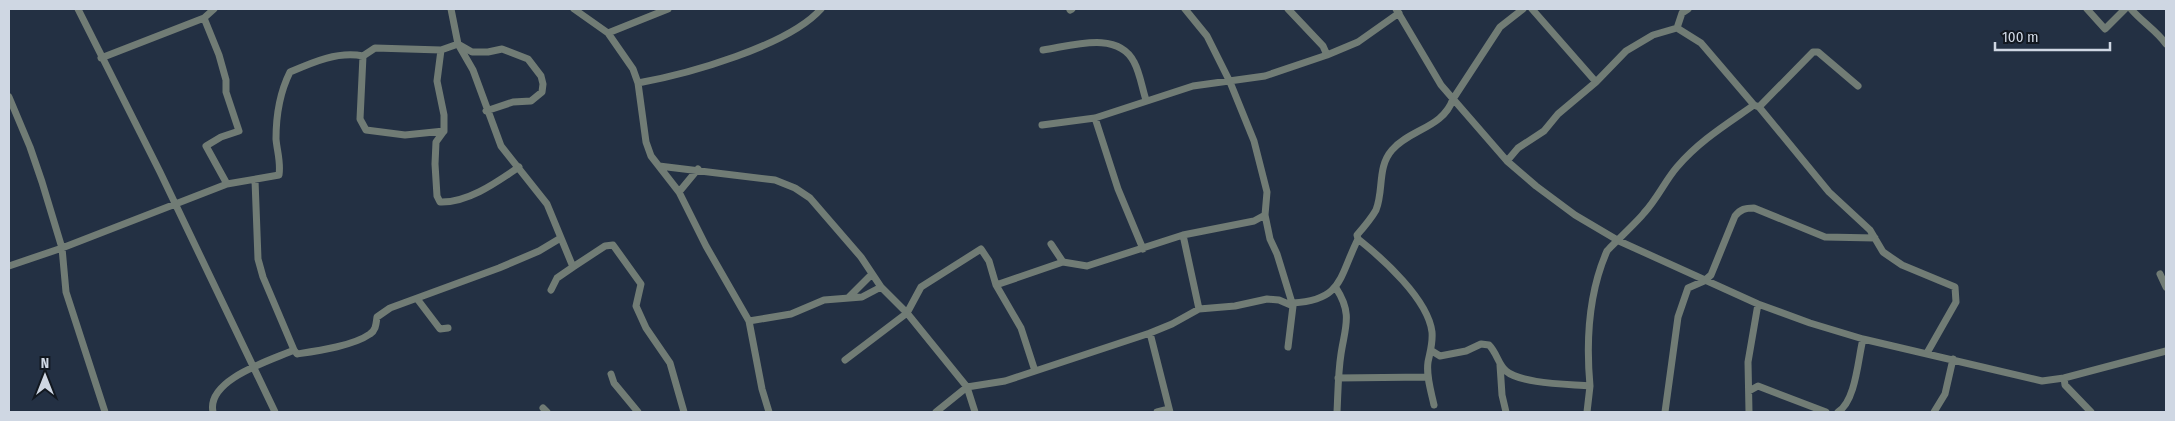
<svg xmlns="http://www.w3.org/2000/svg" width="2175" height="421" font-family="'Fira Sans Condensed',sans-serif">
<rect width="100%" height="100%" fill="#233043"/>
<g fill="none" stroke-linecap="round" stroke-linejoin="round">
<path stroke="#717c75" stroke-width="7" d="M 78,9 L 160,172 L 275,412
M 451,9 L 458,44 L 473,70 L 501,146 L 547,204 L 573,267 L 605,246 L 613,245 L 641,284 L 636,306 L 646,328 L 670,363 L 684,412
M 574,9 L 608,33 L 633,69 L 638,83 L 646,142 L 651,156 L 679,192 L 706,246 L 749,321 L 762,389 L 769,412
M 1185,9 L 1207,36 L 1230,82 L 1254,141 L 1267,192 L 1265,215 L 1270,239 L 1277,254 L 1293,306 L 1288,347
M 1288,9 L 1323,46 L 1327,55
M 1396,9 L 1441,85 L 1507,161 L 1536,186 L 1575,215 L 1619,241 L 1758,304 L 1810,323 L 1863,339 L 2042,381 L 2064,378 L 2166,351
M 1532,9 L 1596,82
M 2087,9 L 2105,29 L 2125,9
M 2131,9 C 2142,22 2156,30 2166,44
M 1070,10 L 1072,9
M 204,18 L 219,55 L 226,80 L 226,92 L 239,131 L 221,137 L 206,146 L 227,184
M 1677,28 L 1701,43 L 1754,105 L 1759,107 L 1829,192 L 1870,230 L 1883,252 L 1902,265 L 1955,287 L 1956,302 L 1927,353
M 1677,28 L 1682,13 L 1688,9
M 608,33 L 668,9
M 441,50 L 437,81 L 444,115 L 444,131 L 436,142 L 435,164 L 437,196 L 440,202 C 468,203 497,182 519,167
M 1043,50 C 1071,46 1118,30 1134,62 C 1140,73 1142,88 1146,100
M 363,56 L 360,119 L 366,130 L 405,135 L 444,131
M 101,58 L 204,18 L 214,9
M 638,83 C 688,74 788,46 821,9
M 9,97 L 30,147 L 42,182 L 62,248 L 66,292 L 105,412
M 1759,107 L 1813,52 L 1818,52 L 1858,86
M 1095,118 L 1118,189 L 1143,249
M 1042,125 L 1095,118 L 1193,86 L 1265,76 L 1327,55 L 1358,42 L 1399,13
M 1507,161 L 1518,148 L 1544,131 L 1558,114 L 1596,82 L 1626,51 L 1653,35 L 1677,28
M 659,166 L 775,180 L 795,188 L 810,198 L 861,257 L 881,287 L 907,313 L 967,387 L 975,412
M 255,180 L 258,259 L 263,277 L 294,350
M 679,192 L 698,169
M 1183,235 L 1199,309
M 1358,239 C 1382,258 1428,299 1432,332 C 1433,343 1430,352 1428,362 C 1426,376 1431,391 1434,405
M 1051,244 L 1063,262 L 1087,266 L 1183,235 L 1254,221 L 1265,215
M 9,266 L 62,248 L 227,184 L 279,175 C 281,162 277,151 276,139 C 276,117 280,92 290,72 C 313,62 338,51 363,56 L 375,48 L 441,50 L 458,44 L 472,52 L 488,52 L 502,49 L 528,59 L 541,76 L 543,84 L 542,92 L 531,101 L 513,102 L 486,111
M 2160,274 L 2166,287
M 996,285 L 1063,262
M 1336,288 C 1353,314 1345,327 1341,354 C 1338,373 1338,393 1337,412
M 551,290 L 557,278 L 573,267
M 849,297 L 872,274
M 418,300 L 440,329 L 448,328
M 1293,306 L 1293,303 C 1343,300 1339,277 1358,239 L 1357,235 C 1364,227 1371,219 1376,210 C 1384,190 1377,167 1392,150 C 1410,129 1443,128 1453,99 L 1500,27 L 1523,9
M 749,321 L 791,314 L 824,300 L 862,297 L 881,287
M 1150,333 L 1170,412
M 1432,351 L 1440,356 L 1466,351 L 1481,344 L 1489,345 C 1497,353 1498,364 1506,371 C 1521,384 1569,384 1590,386 C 1586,342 1589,292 1607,251 C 1609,248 1639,220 1644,213 C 1657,199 1665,181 1677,167 C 1699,141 1727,124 1754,105
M 845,360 L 907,313 L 921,287 L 981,249 L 989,261 L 996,285 L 1021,328 L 1035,371
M 1500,365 L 1502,395 L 1506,412
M 611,374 L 614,383 L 638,412
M 1338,378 L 1428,377
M 2064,378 L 2065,385 L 2091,412
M 1749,391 L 1758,386 L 1826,412
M 543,408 L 547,412
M 213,412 C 206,379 272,360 294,350 L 297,354 C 317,351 353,346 370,334 C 376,330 376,324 377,317 L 390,308 L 499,268 L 539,251 L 559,239
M 936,412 L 967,387 L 1005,381 L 1150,333 L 1172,324 L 1199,309 L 1235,306 L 1267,299 L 1279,300 L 1293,306
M 1157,412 L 1169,409
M 1587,412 L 1590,386
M 1665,412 L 1678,317 L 1688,288 L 1704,281 L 1711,275 L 1735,216 C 1741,209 1745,208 1754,208 L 1825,237 L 1875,238
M 1749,412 L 1748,362 L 1758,304
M 1838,412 C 1856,401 1858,358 1863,339
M 1934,412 L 1945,394 L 1953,359"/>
</g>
<rect width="2175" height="421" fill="none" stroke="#cfd7e3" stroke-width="20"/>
<g transform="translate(45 376)" stroke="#121820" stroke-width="4" paint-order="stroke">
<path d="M0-4L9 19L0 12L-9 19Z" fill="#cfd7e3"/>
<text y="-8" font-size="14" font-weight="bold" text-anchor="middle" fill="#cfd7e3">N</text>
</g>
<path d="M1995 42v8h115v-8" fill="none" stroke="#cfd7e3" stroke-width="2.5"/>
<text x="2002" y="42" font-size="15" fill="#cfd7e3" stroke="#121820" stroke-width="4" paint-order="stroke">100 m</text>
</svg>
